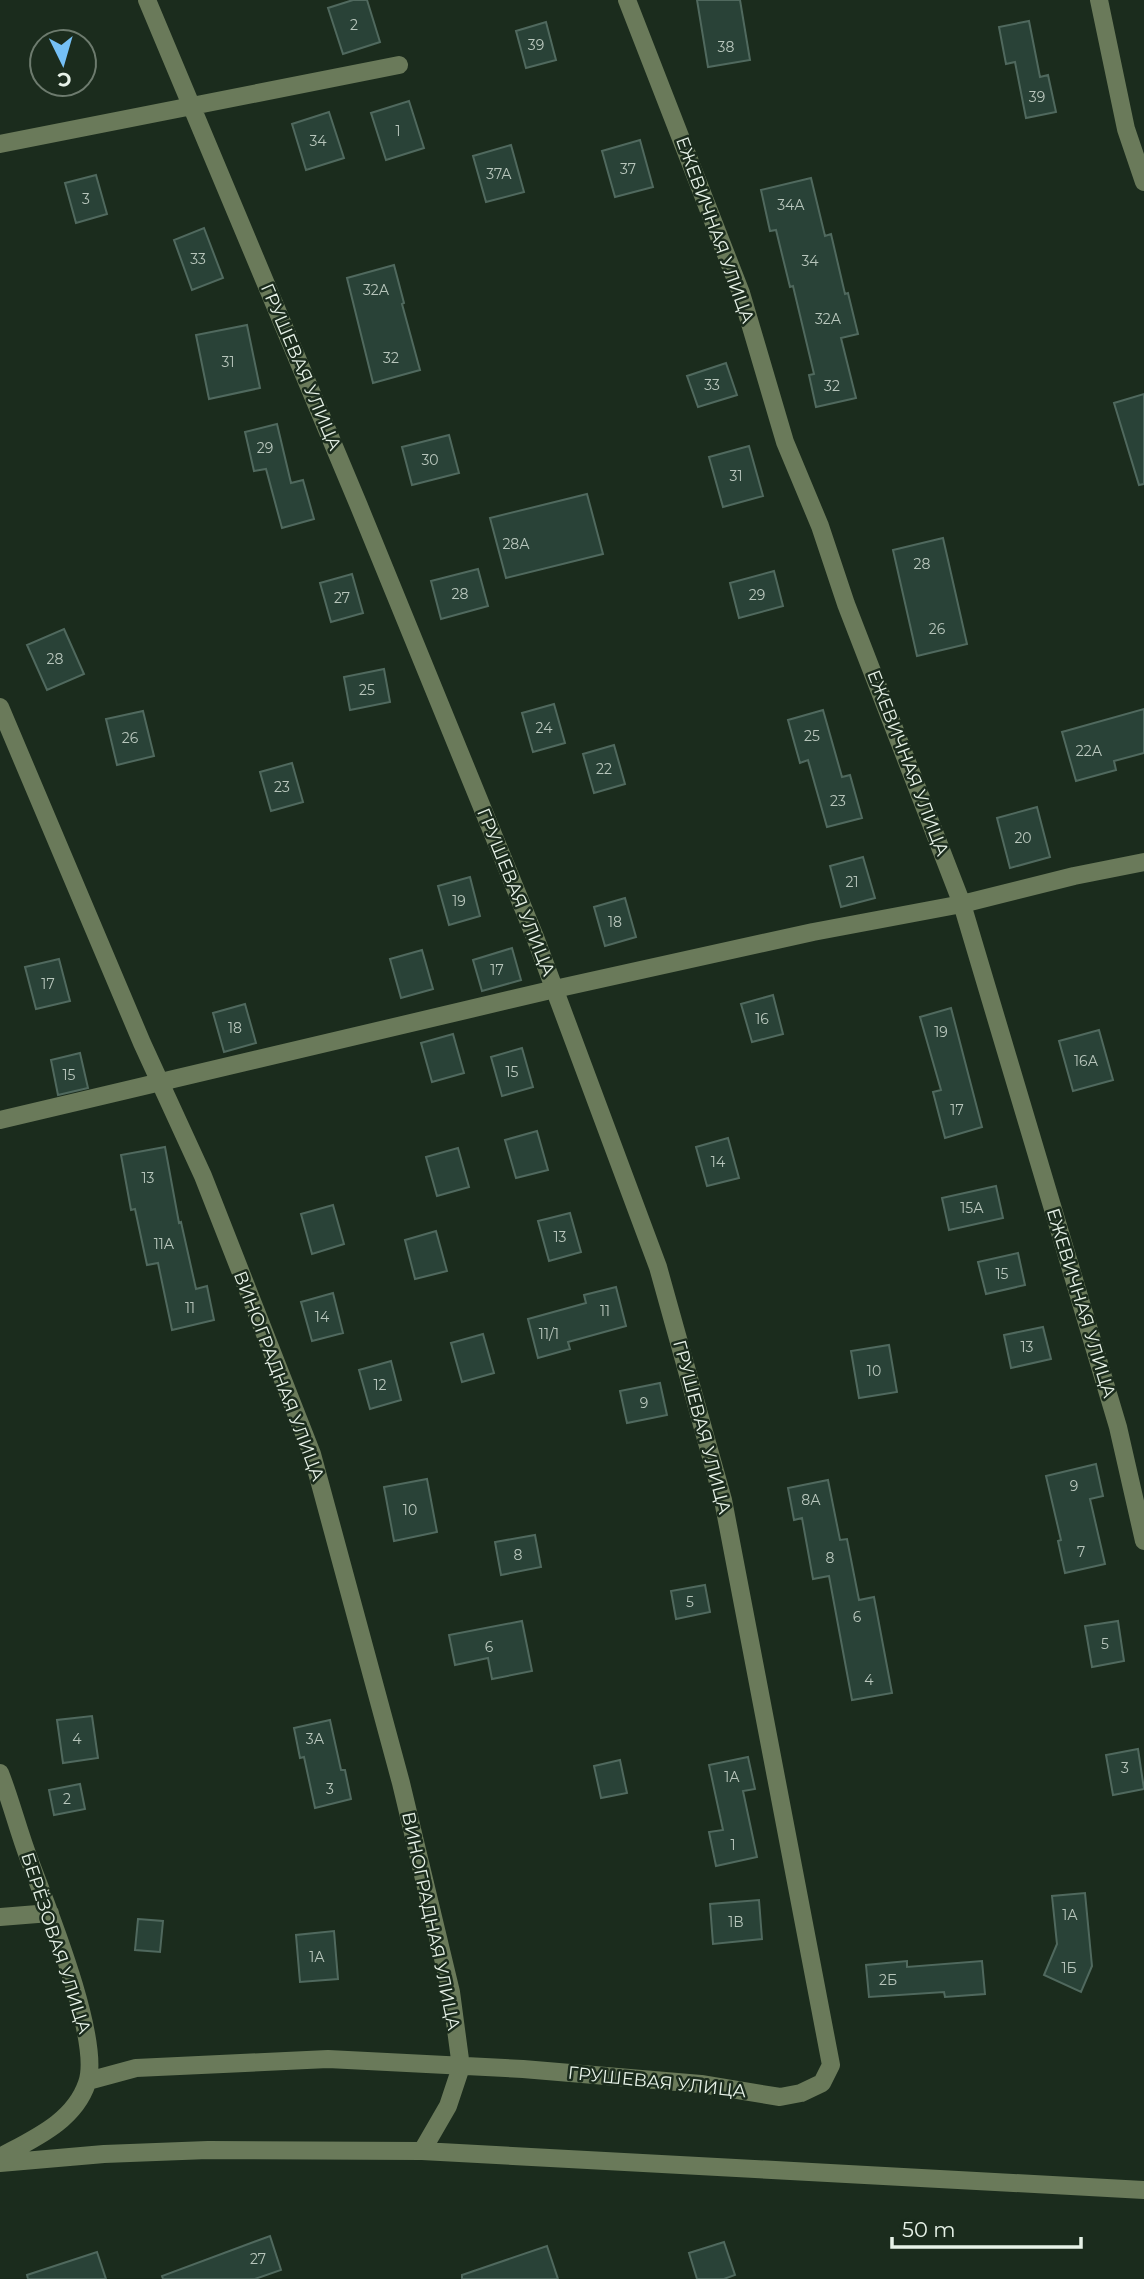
<svg xmlns="http://www.w3.org/2000/svg" width="1144" height="2279" font-family="Montserrat,sans-serif">
<rect width="100%" height="100%" fill="#1b2c1d"/>
<path fill="#294237" stroke="#50695e" stroke-width="2" d="M 353,0 L 367,0 L 380,42 L 343,54 L 328,8 Z
M 697,0 L 740,0 L 750,60 L 708,67 Z
M 1029,21 L 1040,77 L 1048,75 L 1056,112 L 1026,118 L 1015,62 L 1006,64 L 999,27 Z
M 546,22 L 556,60 L 526,68 L 516,31 Z
M 409,101 L 424,148 L 386,160 L 371,113 Z
M 329,112 L 344,158 L 306,170 L 292,124 Z
M 640,140 L 653,187 L 615,197 L 602,151 Z
M 511,145 L 524,192 L 486,202 L 473,156 Z
M 96,175 L 107,214 L 76,223 L 65,183 Z
M 811,178 L 825,236 L 831,234 L 845,294 L 848,293 L 858,334 L 841,338 L 856,398 L 816,407 L 809,375 L 814,374 L 793,286 L 790,287 L 776,230 L 770,231 L 761,190 Z
M 204,228 L 223,278 L 192,290 L 174,240 Z
M 394,265 L 404,303 L 402,304 L 420,370 L 373,383 L 347,278 Z
M 247,325 L 260,388 L 209,399 L 196,335 Z
M 726,363 L 737,395 L 698,407 L 687,376 Z
M 1144,394 L 1144,484 L 1139,485 L 1114,403 Z
M 277,424 L 291,483 L 303,480 L 314,519 L 282,528 L 266,469 L 254,471 L 245,432 Z
M 449,435 L 459,473 L 412,485 L 402,447 Z
M 749,446 L 763,496 L 723,507 L 709,457 Z
M 587,494 L 603,554 L 506,578 L 490,518 Z
M 943,538 L 967,644 L 917,656 L 893,550 Z
M 478,569 L 488,606 L 441,619 L 431,581 Z
M 774,571 L 783,606 L 739,618 L 730,583 Z
M 352,574 L 363,613 L 331,622 L 320,583 Z
M 64,629 L 84,674 L 47,690 L 27,645 Z
M 384,669 L 390,702 L 350,710 L 344,677 Z
M 554,704 L 565,743 L 533,752 L 522,713 Z
M 1144,709 L 1144,753 L 1114,761 L 1116,770 L 1076,781 L 1062,732 Z
M 823,710 L 842,777 L 850,775 L 862,818 L 827,827 L 808,760 L 800,763 L 788,720 Z
M 143,711 L 154,756 L 117,765 L 106,719 Z
M 614,745 L 625,784 L 594,793 L 583,754 Z
M 292,763 L 303,802 L 271,811 L 260,772 Z
M 1037,807 L 1050,857 L 1010,868 L 997,818 Z
M 863,857 L 875,898 L 841,907 L 830,866 Z
M 470,877 L 480,916 L 449,925 L 438,886 Z
M 625,898 L 636,937 L 605,946 L 594,907 Z
M 512,948 L 521,980 L 482,991 L 473,960 Z
M 422,950 L 433,989 L 401,998 L 390,959 Z
M 59,959 L 70,1001 L 36,1009 L 25,967 Z
M 773,995 L 783,1034 L 752,1042 L 741,1004 Z
M 245,1004 L 256,1043 L 224,1052 L 213,1013 Z
M 951,1008 L 982,1127 L 945,1138 L 933,1092 L 941,1090 L 920,1017 Z
M 1099,1030 L 1113,1080 L 1073,1091 L 1059,1041 Z
M 453,1034 L 464,1073 L 432,1082 L 421,1043 Z
M 522,1048 L 533,1087 L 502,1096 L 491,1057 Z
M 80,1053 L 88,1088 L 58,1095 L 51,1060 Z
M 537,1131 L 548,1170 L 516,1178 L 505,1140 Z
M 728,1138 L 739,1178 L 707,1186 L 696,1147 Z
M 165,1147 L 179,1223 L 181,1222 L 196,1289 L 207,1286 L 214,1320 L 172,1330 L 158,1263 L 147,1265 L 135,1209 L 131,1210 L 121,1155 Z
M 458,1148 L 469,1187 L 437,1196 L 426,1157 Z
M 996,1186 L 1003,1218 L 949,1230 L 942,1198 Z
M 333,1205 L 344,1244 L 312,1254 L 301,1214 Z
M 570,1213 L 581,1252 L 549,1261 L 538,1221 Z
M 436,1231 L 447,1271 L 415,1279 L 405,1240 Z
M 1018,1253 L 1025,1285 L 986,1294 L 978,1262 Z
M 616,1287 L 626,1326 L 568,1342 L 570,1349 L 538,1358 L 528,1319 L 586,1303 L 584,1295 Z
M 333,1293 L 343,1333 L 312,1341 L 301,1302 Z
M 1043,1327 L 1051,1359 L 1011,1368 L 1004,1335 Z
M 483,1334 L 494,1373 L 462,1382 L 451,1343 Z
M 889,1345 L 897,1392 L 859,1398 L 851,1351 Z
M 391,1361 L 401,1400 L 370,1409 L 359,1370 Z
M 660,1383 L 667,1415 L 627,1423 L 620,1391 Z
M 1096,1464 L 1103,1496 L 1090,1499 L 1105,1564 L 1065,1573 L 1058,1541 L 1061,1540 L 1046,1476 Z
M 427,1479 L 437,1532 L 394,1541 L 384,1487 Z
M 828,1480 L 840,1540 L 847,1539 L 859,1600 L 874,1597 L 892,1693 L 852,1700 L 829,1576 L 813,1579 L 802,1518 L 794,1520 L 788,1488 Z
M 535,1535 L 541,1567 L 501,1575 L 495,1542 Z
M 705,1585 L 710,1612 L 676,1619 L 671,1591 Z
M 522,1621 L 532,1671 L 492,1679 L 488,1658 L 455,1665 L 449,1635 Z
M 1118,1621 L 1124,1661 L 1092,1667 L 1085,1626 Z
M 92,1716 L 98,1758 L 63,1763 L 57,1720 Z
M 330,1720 L 341,1770 L 345,1770 L 351,1799 L 315,1808 L 304,1757 L 300,1758 L 294,1728 Z
M 1138,1749 L 1144,1789 L 1113,1795 L 1106,1755 Z
M 748,1757 L 755,1789 L 743,1791 L 757,1857 L 716,1866 L 709,1832 L 723,1830 L 709,1765 Z
M 620,1760 L 627,1793 L 601,1798 L 594,1766 Z
M 80,1784 L 85,1809 L 54,1815 L 49,1790 Z
M 1085,1893 L 1092,1966 L 1081,1992 L 1044,1975 L 1057,1944 L 1052,1896 Z
M 759,1900 L 762,1939 L 713,1944 L 710,1904 Z
M 138,1919 L 163,1921 L 160,1952 L 135,1950 Z
M 334,1931 L 338,1979 L 300,1982 L 296,1935 Z
M 907,1961 L 907,1967 L 982,1961 L 985,1994 L 945,1997 L 944,1992 L 869,1997 L 866,1965 Z
M 270,2236 L 281,2270 L 255,2279 L 163,2279 L 162,2276 Z
M 724,2242 L 735,2275 L 724,2279 L 697,2279 L 689,2253 Z
M 547,2246 L 558,2279 L 462,2279 L 462,2275 Z
M 97,2252 L 106,2279 L 28,2279 L 27,2275 Z"/>
<g fill="none" stroke-linecap="round" stroke-linejoin="round">
<path stroke="#6a7a5a" stroke-width="18" d="M 627,0 L 741,293 L 785,442 L 820,526 L 846,604 L 962,904 L 1118,1427 L 1144,1541
M 1099,0 L 1126,129 L 1144,182
M 0,144 L 399,65
M 0,707 L 142,1043 L 203,1176 L 312,1454 L 401,1783 L 451,1992 L 461,2067 L 448,2106 L 422,2151
M 0,1120 L 555,989 L 813,932 L 962,904 L 1074,876 L 1144,862
M 0,1773 C 11,1801 18,1830 29,1859 C 46,1904 102,2041 87,2083 C 74,2122 33,2139 0,2157
M 0,1917 L 50,1913
M 88,2081 L 136,2068 L 328,2059 L 523,2069 L 701,2084 L 780,2097 L 801,2093 L 822,2083 L 831,2065 L 723,1500 L 658,1267 L 535,937 L 359,506 L 147,0
M 0,2163 L 104,2154 L 208,2150 L 422,2151 L 1144,2190"/>
</g>
<g text-anchor="middle" dominant-baseline="central" stroke-width="5" stroke-linejoin="round" paint-order="stroke">
<g font-size="14" fill="#b8c6bc">
<text x="354" y="25">2</text>
<text x="536" y="45">39</text>
<text x="726" y="47">38</text>
<text x="1037" y="97">39</text>
<text x="398" y="131">1</text>
<text x="318" y="141">34</text>
<text x="628" y="169">37</text>
<text x="499" y="174">37А</text>
<text x="86" y="199">3</text>
<text x="791" y="205">34А</text>
<text x="198" y="259">33</text>
<text x="810" y="261">34</text>
<text x="376" y="290">32А</text>
<text x="828" y="319">32А</text>
<text x="391" y="358">32</text>
<text x="228" y="362">31</text>
<text x="712" y="385">33</text>
<text x="832" y="386">32</text>
<text x="265" y="448">29</text>
<text x="430" y="460">30</text>
<text x="736" y="476">31</text>
<text x="516" y="544">28А</text>
<text x="922" y="564">28</text>
<text x="460" y="594">28</text>
<text x="757" y="595">29</text>
<text x="342" y="598">27</text>
<text x="937" y="629">26</text>
<text x="55" y="659">28</text>
<text x="367" y="690">25</text>
<text x="544" y="728">24</text>
<text x="812" y="736">25</text>
<text x="130" y="738">26</text>
<text x="1089" y="751">22А</text>
<text x="604" y="769">22</text>
<text x="282" y="787">23</text>
<text x="838" y="801">23</text>
<text x="1023" y="838">20</text>
<text x="852" y="882">21</text>
<text x="459" y="901">19</text>
<text x="615" y="922">18</text>
<text x="497" y="970">17</text>
<text x="48" y="984">17</text>
<text x="762" y="1019">16</text>
<text x="235" y="1028">18</text>
<text x="941" y="1032">19</text>
<text x="1086" y="1061">16А</text>
<text x="512" y="1072">15</text>
<text x="69" y="1075">15</text>
<text x="957" y="1110">17</text>
<text x="718" y="1162">14</text>
<text x="148" y="1178">13</text>
<text x="972" y="1208">15А</text>
<text x="560" y="1237">13</text>
<text x="164" y="1244">11А</text>
<text x="1002" y="1274">15</text>
<text x="190" y="1308">11</text>
<text x="605" y="1311">11</text>
<text x="322" y="1317">14</text>
<text x="549" y="1334">11/1</text>
<text x="1027" y="1347">13</text>
<text x="874" y="1371">10</text>
<text x="380" y="1385">12</text>
<text x="644" y="1403">9</text>
<text x="1074" y="1486">9</text>
<text x="811" y="1500">8А</text>
<text x="410" y="1510">10</text>
<text x="1081" y="1552">7</text>
<text x="518" y="1555">8</text>
<text x="830" y="1558">8</text>
<text x="690" y="1602">5</text>
<text x="857" y="1617">6</text>
<text x="1105" y="1644">5</text>
<text x="489" y="1647">6</text>
<text x="869" y="1680">4</text>
<text x="77" y="1739">4</text>
<text x="315" y="1739">3А</text>
<text x="1125" y="1768">3</text>
<text x="732" y="1777">1А</text>
<text x="330" y="1789">3</text>
<text x="67" y="1799">2</text>
<text x="733" y="1845">1</text>
<text x="1070" y="1915">1А</text>
<text x="736" y="1922">1В</text>
<text x="317" y="1957">1А</text>
<text x="1069" y="1968">1Б</text>
<text x="888" y="1980">2Б</text>
<text x="258" y="2259">27</text>
</g>
<g font-size="18" fill="#e7f2e8" stroke="#1b2c1d">
<text transform="translate(715 230) rotate(70)">ЕЖЕВИЧНАЯ УЛИЦА</text>
<text transform="translate(301 367) rotate(67)">ГРУШЕВАЯ УЛИЦА</text>
<text transform="translate(908 763) rotate(69)">ЕЖЕВИЧНАЯ УЛИЦА</text>
<text transform="translate(516 892) rotate(68)">ГРУШЕВАЯ УЛИЦА</text>
<text transform="translate(1081 1303) rotate(73)">ЕЖЕВИЧНАЯ УЛИЦА</text>
<text transform="translate(279 1376) rotate(69)">ВИНОГРАДНАЯ УЛИЦА</text>
<text transform="translate(702 1427) rotate(75)">ГРУШЕВАЯ УЛИЦА</text>
<text transform="translate(431 1921) rotate(78)">ВИНОГРАДНАЯ УЛИЦА</text>
<text transform="translate(56 1943) rotate(72)">БЕРЁЗОВАЯ УЛИЦА</text>
<text transform="translate(657 2082) rotate(6)">ГРУШЕВАЯ УЛИЦА</text>
</g>
</g>
<g transform="translate(63 63) rotate(175)"><circle r="33" fill="#1b2c1d" stroke="#6d7b6e" stroke-width="2"/>
<path d="M0-5L12 26L0 18L-12 26Z" fill="#75c0f6"/>
<text y="-10" font-size="19" font-weight="bold" text-anchor="middle" fill="#e7f2e8">С</text>
</g>
<path d="M892 2237v10h189v-10" fill="none" stroke="#e7f2e8" stroke-width="3.5"/>
<text x="902" y="2237" font-size="21" fill="#e7f2e8" stroke="#1b2c1d" stroke-width="5" paint-order="stroke">50 m</text>
</svg>
